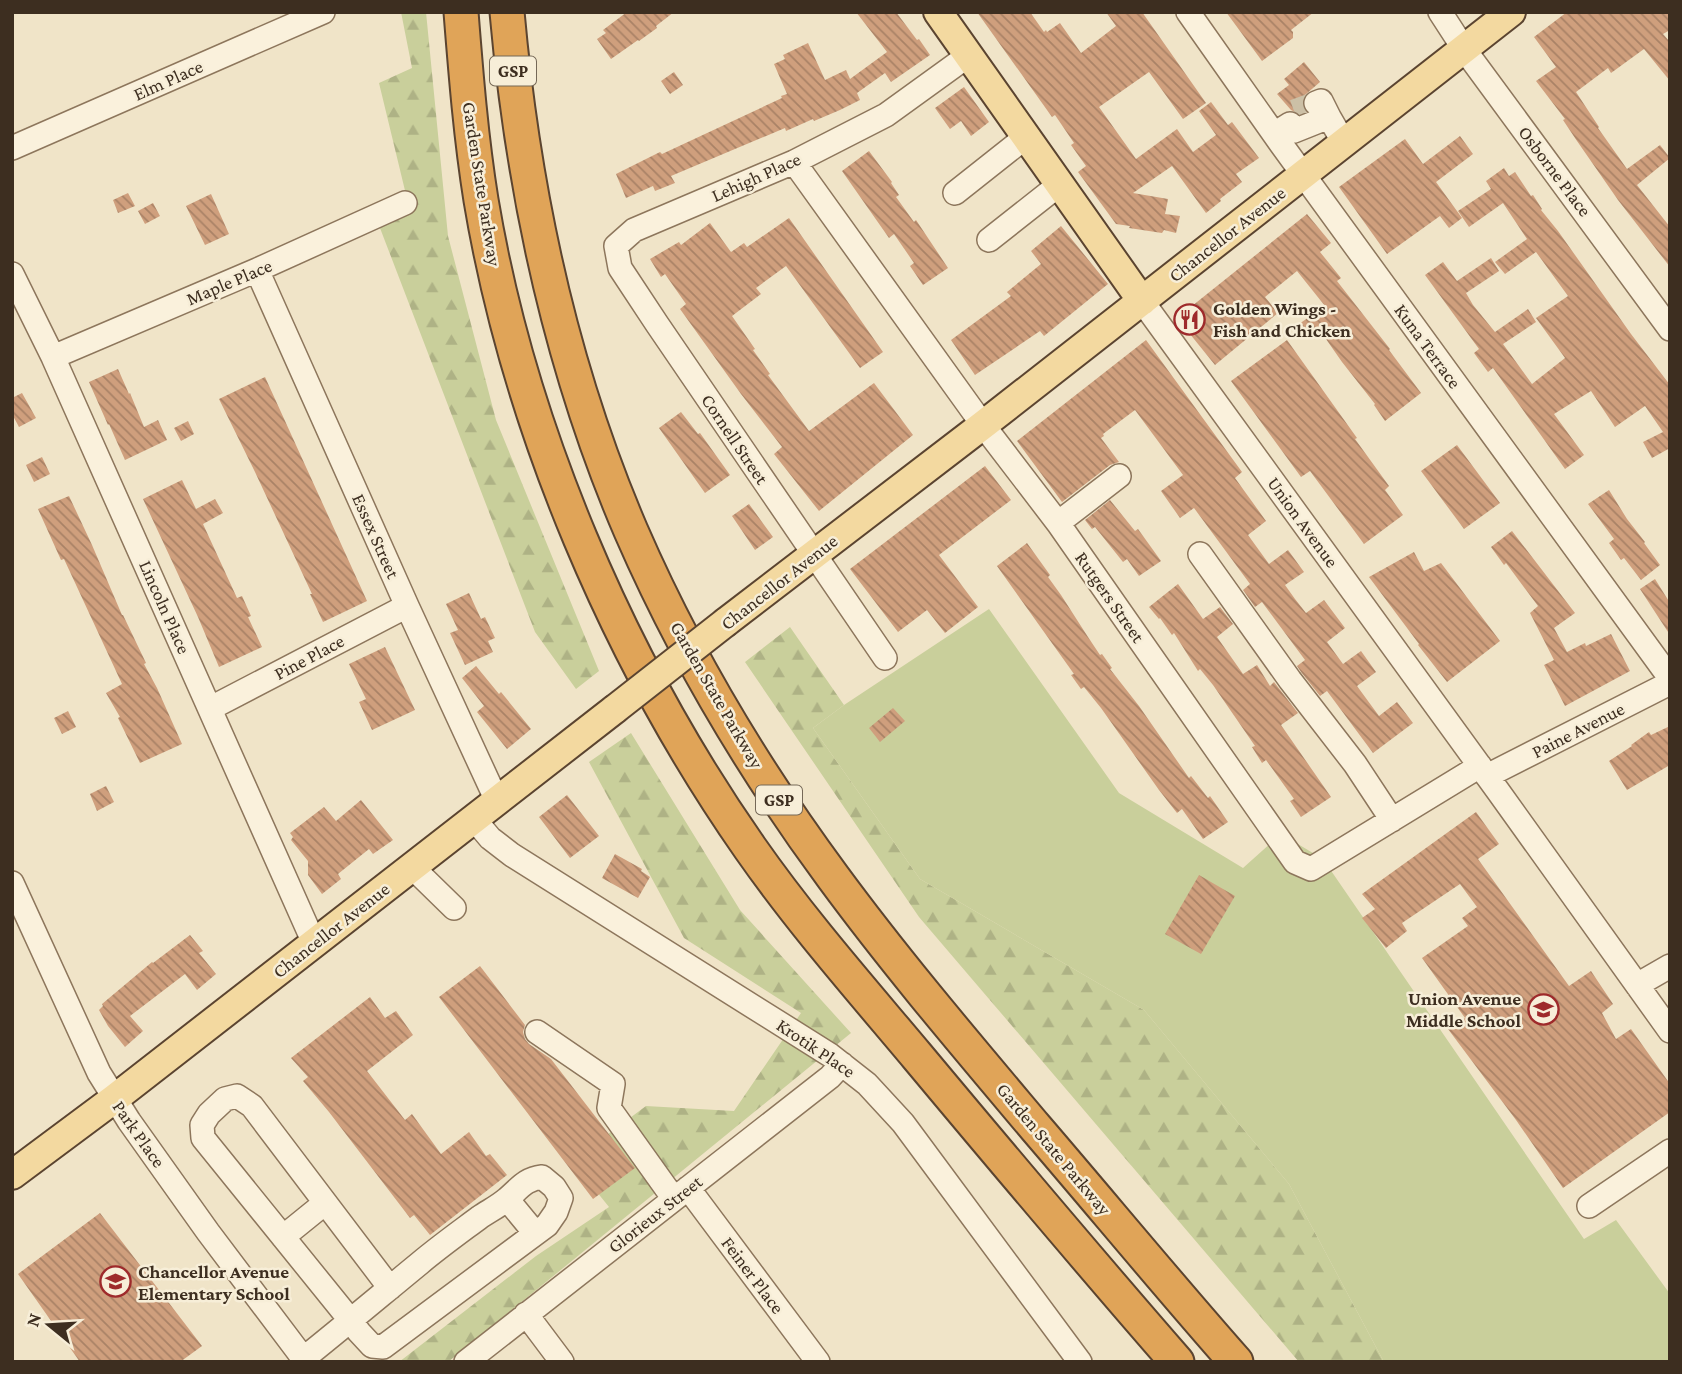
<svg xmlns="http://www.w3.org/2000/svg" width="1682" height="1374" font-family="'Crimson Pro',serif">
<defs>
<pattern id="forest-firs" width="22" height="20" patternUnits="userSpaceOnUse" patternTransform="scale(1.75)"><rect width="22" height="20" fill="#c9cf9b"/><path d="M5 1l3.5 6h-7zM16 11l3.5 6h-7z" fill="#aeb285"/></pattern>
<pattern id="building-back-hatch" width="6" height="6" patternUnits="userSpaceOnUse" patternTransform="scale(1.75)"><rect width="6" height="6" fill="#cf9f7d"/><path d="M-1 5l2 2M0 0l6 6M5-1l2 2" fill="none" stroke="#a98266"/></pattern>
</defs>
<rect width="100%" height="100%" fill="#f0e4c8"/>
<path fill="url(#forest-firs)" d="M 401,12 L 426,12 L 448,236 L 496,420 L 599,671 L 576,689 L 535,632 L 375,215 L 408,203 L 379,83 L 412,68 Z
M 790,627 L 844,705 L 813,728 L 920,879 L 1144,1010 L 1289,1184 L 1384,1362 L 1299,1362 L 919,917 L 745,662 Z
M 631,733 L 740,910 L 851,1033 L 448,1362 L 399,1362 L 536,1256 L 609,1207 L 572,1161 L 646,1106 L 734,1111 L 801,1013 L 684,938 L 589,762 Z"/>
<path fill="#c9cf9b" d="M 989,609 L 1119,793 L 1243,868 L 1281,834 L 1323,859 L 1584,1239 L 1616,1220 L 1670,1294 L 1670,1362 L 1384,1362 L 1289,1184 L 1144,1010 L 920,879 L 813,728 L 844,705 Z"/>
<path fill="url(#building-back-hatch)" d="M 627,12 L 674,12 L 656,26 L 657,28 L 639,41 L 638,40 L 611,59 L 597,39 L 606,33 L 603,30 Z
M 856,12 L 896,12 L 917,40 L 919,39 L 930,55 L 891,82 L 885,73 L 857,93 L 860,100 L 840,110 L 814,121 L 813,119 L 786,131 L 785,128 L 671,176 L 675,183 L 655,191 L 653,186 L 626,198 L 616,174 L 660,152 L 662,154 L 782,98 L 781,96 L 787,94 L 774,64 L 785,59 L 783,55 L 808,43 L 825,80 L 846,70 L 850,79 L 887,52 Z
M 977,12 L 1030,12 L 1044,32 L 1046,30 L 1047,32 L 1060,23 L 1081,53 L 1116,26 L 1106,12 L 1142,12 L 1206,103 L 1183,119 L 1149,72 L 1099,107 L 1136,159 L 1177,129 L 1193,152 L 1216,135 L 1199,111 L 1211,102 L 1228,125 L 1232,122 L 1259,158 L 1236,174 L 1242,182 L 1220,199 L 1221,201 L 1206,213 L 1172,166 L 1133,193 L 1168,199 L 1165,214 L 1180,216 L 1176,233 L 1164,230 L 1162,233 L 1129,228 L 1130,226 L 1116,224 L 1078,172 L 1086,166 L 1071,145 L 1074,143 L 1055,115 L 1052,117 Z
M 1226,12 L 1314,12 L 1291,30 L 1293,32 L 1293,38 L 1262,61 Z
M 1567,12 L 1670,12 L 1670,30 L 1663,34 L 1670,42 L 1670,81 L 1644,49 L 1611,73 L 1608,68 L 1576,92 L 1599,127 L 1598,128 L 1627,169 L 1660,145 L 1670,158 L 1637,185 L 1670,227 L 1670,267 L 1618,200 L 1577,141 L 1563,120 L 1565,119 L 1536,81 L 1556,67 L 1534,37 Z
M 1304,62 L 1320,82 L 1305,95 L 1302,102 L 1305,111 L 1299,114 L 1291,110 L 1277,94 L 1289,85 L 1284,79 Z
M 674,72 L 683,85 L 670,94 L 661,81 Z
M 964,87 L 989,122 L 971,136 L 961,121 L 950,129 L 935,108 Z
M 1460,136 L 1473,154 L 1436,182 L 1462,218 L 1449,228 L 1440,216 L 1387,254 L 1339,187 L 1405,139 L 1423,164 Z
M 869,151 L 892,182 L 891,183 L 899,195 L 896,197 L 914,222 L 916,220 L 948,268 L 923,285 L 910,266 L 914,263 L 894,234 L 889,238 L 842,171 Z
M 1504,168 L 1509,176 L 1515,172 L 1531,196 L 1533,195 L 1542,209 L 1541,210 L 1558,231 L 1631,334 L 1670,385 L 1670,448 L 1652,458 L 1643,442 L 1663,432 L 1645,406 L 1615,427 L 1591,391 L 1554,414 L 1584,455 L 1565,469 L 1493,368 L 1488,372 L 1474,353 L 1479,349 L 1425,275 L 1443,262 L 1457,281 L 1491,258 L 1499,271 L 1466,293 L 1473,305 L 1495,332 L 1528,309 L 1536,322 L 1503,344 L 1532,384 L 1565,358 L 1536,318 L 1568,296 L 1536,252 L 1505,274 L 1495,262 L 1527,239 L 1503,203 L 1469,227 L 1458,211 L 1491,189 L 1486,181 Z
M 128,193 L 135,206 L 118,213 L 113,200 Z
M 211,194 L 229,234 L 205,245 L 186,206 Z
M 153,203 L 160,216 L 145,224 L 138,211 Z
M 1307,214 L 1331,243 L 1320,252 L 1341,278 L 1337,281 L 1390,349 L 1389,350 L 1421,393 L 1385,421 L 1374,405 L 1375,404 L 1342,362 L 1319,329 L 1308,337 L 1299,324 L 1325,306 L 1297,271 L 1265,297 L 1278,313 L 1215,365 L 1177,318 Z
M 789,218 L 883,352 L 860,368 L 786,266 L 756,288 L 761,294 L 732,316 L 755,349 L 753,350 L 770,374 L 768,375 L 809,431 L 874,383 L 913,435 L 819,511 L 774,454 L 782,447 L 741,394 L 680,309 L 686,304 L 665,274 L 661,277 L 650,259 L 679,242 L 681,245 L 710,223 L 731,252 L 744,243 L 747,247 Z
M 1061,226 L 1108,284 L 1044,336 L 1040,331 L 975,375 L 951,340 L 1011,296 L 1007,292 L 1041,264 L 1031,251 Z
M 1146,340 L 1242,472 L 1235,478 L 1266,521 L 1248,535 L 1269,564 L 1288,550 L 1304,572 L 1285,585 L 1295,599 L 1306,613 L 1324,600 L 1345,628 L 1327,642 L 1343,664 L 1361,651 L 1376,672 L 1357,686 L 1379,716 L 1397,702 L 1413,723 L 1373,753 L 1327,691 L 1320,696 L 1301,672 L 1297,666 L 1305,660 L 1262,602 L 1255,607 L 1243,590 L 1250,584 L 1194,508 L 1180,518 L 1161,491 L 1183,475 L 1135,410 L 1103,434 L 1104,436 L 1101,438 L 1119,462 L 1110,465 L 1062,502 L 1017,441 Z
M 1287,340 L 1357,438 L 1355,439 L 1389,486 L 1385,490 L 1403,515 L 1364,544 L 1310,471 L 1301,477 L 1231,381 Z
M 118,369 L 129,394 L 130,393 L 144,427 L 158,420 L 167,440 L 125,460 L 109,424 L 108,425 L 89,382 Z
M 265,377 L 367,601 L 323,622 L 310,594 L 312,594 L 255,472 L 219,399 Z
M 22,393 L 36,418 L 19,427 L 12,414 L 12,398 Z
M 681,412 L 698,434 L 700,433 L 730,475 L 705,493 L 659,428 Z
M 188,421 L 194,434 L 181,441 L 174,428 Z
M 1457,445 L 1500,503 L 1464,529 L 1421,471 Z
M 42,457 L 50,474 L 34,482 L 26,465 Z
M 985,466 L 1011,500 L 939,555 L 978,607 L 945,633 L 927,610 L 898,632 L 850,569 Z
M 182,480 L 196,509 L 215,499 L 223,513 L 203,524 L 237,598 L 242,596 L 251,616 L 248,617 L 262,647 L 219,667 L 198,617 L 143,499 Z
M 1609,490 L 1627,519 L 1645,542 L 1644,543 L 1660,565 L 1641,580 L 1624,558 L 1621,560 L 1609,543 L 1614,539 L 1588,504 Z
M 69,496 L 92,545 L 122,615 L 123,615 L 146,663 L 144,664 L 157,688 L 182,744 L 140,763 L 118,718 L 120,717 L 106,693 L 122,684 L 64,559 L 61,560 L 38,509 Z
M 1110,500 L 1135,531 L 1138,529 L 1161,561 L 1139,576 L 1127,559 L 1123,562 L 1095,527 L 1092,529 L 1085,520 Z
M 749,504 L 773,537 L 755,550 L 732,516 Z
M 1512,531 L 1575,613 L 1554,628 L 1567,652 L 1585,643 L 1586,646 L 1611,634 L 1630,671 L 1565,706 L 1544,665 L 1554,660 L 1530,613 L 1538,606 L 1506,563 L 1504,565 L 1491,547 Z
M 1027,543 L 1050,575 L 1048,577 L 1061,595 L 1088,637 L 1100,655 L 1102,654 L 1112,668 L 1110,669 L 1139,706 L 1189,778 L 1191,776 L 1208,798 L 1210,796 L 1228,822 L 1203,839 L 1182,809 L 1177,813 L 1159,790 L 1101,708 L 1084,687 L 1081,689 L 1071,675 L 1074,674 L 997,566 Z
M 1414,552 L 1424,571 L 1441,563 L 1500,641 L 1447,682 L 1418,645 L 1419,644 L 1369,577 Z
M 1655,579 L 1670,603 L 1670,635 L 1640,589 Z
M 1178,584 L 1203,619 L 1220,607 L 1233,624 L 1217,637 L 1243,674 L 1257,665 L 1270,686 L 1274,682 L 1298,713 L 1281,725 L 1331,797 L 1301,817 L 1290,801 L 1294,799 L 1266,760 L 1262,763 L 1252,747 L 1255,746 L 1213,685 L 1200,669 L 1198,671 L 1174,633 L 1172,635 L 1160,618 L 1159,619 L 1149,607 Z
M 469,593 L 481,619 L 485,617 L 495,638 L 488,641 L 493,652 L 465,665 L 450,633 L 458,630 L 446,604 Z
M 385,647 L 415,710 L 372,730 L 359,702 L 366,699 L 349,664 Z
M 476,666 L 499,694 L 501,692 L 531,729 L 507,749 L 477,712 L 484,706 L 462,678 Z
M 893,708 L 905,721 L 880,742 L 869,728 Z
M 68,711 L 76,727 L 62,734 L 54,718 Z
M 1670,726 L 1670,765 L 1627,790 L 1609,761 L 1632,746 L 1631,745 L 1649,732 L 1651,735 Z
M 106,786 L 114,802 L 97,811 L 90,794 Z
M 567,795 L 599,836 L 570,858 L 539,817 Z
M 361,800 L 393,840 L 373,854 L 369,849 L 338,874 L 341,879 L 322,894 L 308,875 L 308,861 L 291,840 L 293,837 L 290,833 L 324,807 L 336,821 Z
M 1476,812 L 1499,844 L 1478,859 L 1569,986 L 1591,971 L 1613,1004 L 1602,1013 L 1616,1039 L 1631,1029 L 1670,1084 L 1670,1112 L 1563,1188 L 1516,1120 L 1448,1029 L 1465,1018 L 1422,958 L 1468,926 L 1462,918 L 1477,907 L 1460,884 L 1402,923 L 1407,931 L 1386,948 L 1362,918 L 1375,909 L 1362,894 Z
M 615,854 L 642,869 L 641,871 L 650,877 L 638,898 L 602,878 Z
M 1199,875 L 1235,896 L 1201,954 L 1165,934 Z
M 190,935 L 203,951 L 199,953 L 216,974 L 197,990 L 185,974 L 130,1016 L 143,1031 L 125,1047 L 108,1026 L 99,1010 L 103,1006 L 102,1004 L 152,962 L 153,963 Z
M 480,966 L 525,1025 L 523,1032 L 525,1039 L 529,1044 L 551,1059 L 635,1168 L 593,1199 L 439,997 Z
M 370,997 L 385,1018 L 396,1011 L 413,1035 L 367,1071 L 405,1120 L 412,1114 L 441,1154 L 469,1132 L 486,1156 L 490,1154 L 507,1175 L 430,1235 L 414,1215 L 410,1218 L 329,1112 L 303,1081 L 308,1077 L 291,1058 Z
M 100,1213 L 202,1346 L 180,1362 L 80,1362 L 18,1274 Z"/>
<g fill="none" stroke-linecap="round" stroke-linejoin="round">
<path stroke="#ccc0a6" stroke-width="23" stroke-dasharray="23 11" stroke-linecap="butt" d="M 1294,111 L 1316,103"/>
<defs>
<path id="minor" d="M 1188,12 L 1281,144 L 1670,678
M 1440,12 L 1464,49 L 1670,329
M 1316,103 L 1321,101 L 1329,117
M 1274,134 L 1290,124 L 1294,131 L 1329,117 L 1344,143
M 12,148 L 323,12
M 794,162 L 983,425 L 1058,523 L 1295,862 L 1311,869 L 1480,766
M 955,193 L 1027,136
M 989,240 L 1060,184
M 257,270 L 407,606 L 497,801
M 12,274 L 53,357 L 314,943
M 1142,301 L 1498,791 L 1670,1031
M 53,357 L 257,270 L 405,203
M 1058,523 L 1119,476
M 1200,554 L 1290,680 L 1355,764 L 1392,820
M 885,658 L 657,324 L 620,268 L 616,246 L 634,230 L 794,162 L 886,115 L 969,55
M 211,708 L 407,606
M 1487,776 L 1670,683
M 474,819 L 490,838 L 512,855 L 830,1055 L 867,1084 L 903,1123 L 1080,1362
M 412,867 L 454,908
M 12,883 L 99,1073 L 129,1121 L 208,1232 L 306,1362
M 1637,985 L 1670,966
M 537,1032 L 613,1084 L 609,1108 L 674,1199
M 688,1188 L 818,1362
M 507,1199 L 535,1233
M 1589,1206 L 1670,1151
M 283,1237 L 325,1203
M 526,1314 L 562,1362
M 303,1359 C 343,1327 381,1295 420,1263 C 439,1247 460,1232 480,1217 C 489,1211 499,1206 507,1199 C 519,1189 525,1179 542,1177 L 554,1187 L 561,1198 L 556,1212 L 547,1225 L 383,1347 L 372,1346 L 359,1332 L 351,1321 L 203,1138 L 202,1125 L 209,1114 L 225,1099 L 237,1096 L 252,1106 L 390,1288
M 466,1362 L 830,1077 L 842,1064"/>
<path id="major" d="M 938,12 L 1142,301
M 726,622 L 983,425 L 1511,12
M 12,1175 L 114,1099 L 615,709"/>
<path id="highway" d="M 461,12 C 466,75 471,138 481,200 C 519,427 618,659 750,848 C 801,921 860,988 917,1056 C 1003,1159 1089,1261 1177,1362
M 507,12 C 523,190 560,366 631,531 C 684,653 754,770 833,877 C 897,964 967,1046 1036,1128 C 1103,1206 1168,1285 1236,1362"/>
</defs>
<use href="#minor" stroke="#8d765c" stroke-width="26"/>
<use href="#major" stroke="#5b4430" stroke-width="32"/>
<use href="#highway" stroke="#5b4430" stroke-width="37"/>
<use href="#minor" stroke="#faf1dc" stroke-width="23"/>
<use href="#major" stroke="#f3d9a0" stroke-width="28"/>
<use href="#highway" stroke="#e0a458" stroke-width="33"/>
<defs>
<path id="major-bridge" d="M 615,709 L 726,622"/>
</defs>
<use href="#major-bridge" stroke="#5b4430" stroke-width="32" stroke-linecap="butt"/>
<use href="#major-bridge" stroke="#f3d9a0" stroke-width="28"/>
</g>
<defs>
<symbol id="restaurant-ring" viewBox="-11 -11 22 22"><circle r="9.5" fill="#f7eed8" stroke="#9e2a2b" stroke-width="1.5"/><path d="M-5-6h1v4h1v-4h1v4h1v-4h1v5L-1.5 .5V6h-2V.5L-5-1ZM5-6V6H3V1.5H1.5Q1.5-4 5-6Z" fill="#9e2a2b"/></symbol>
<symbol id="school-ring" viewBox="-11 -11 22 22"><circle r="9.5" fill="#f7eed8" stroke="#9e2a2b" stroke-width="1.5"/><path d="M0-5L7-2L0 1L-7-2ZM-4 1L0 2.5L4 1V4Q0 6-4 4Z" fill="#9e2a2b"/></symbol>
</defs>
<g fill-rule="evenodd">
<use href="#restaurant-ring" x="1172" y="302" width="35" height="35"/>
<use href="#school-ring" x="1526" y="992" width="35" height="35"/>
<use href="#school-ring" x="98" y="1264" width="35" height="35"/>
</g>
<g text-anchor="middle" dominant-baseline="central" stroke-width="5" stroke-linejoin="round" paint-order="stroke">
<g fill="#f7eed8" stroke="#756857" stroke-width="2">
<rect x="490" y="56.5" width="46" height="29" rx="5"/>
<rect x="756" y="785.5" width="46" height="29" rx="5"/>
</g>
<g font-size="18" font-weight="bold" fill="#3d2e20">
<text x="513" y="71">GSP</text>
<text x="779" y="800">GSP</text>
</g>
<g font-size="19" fill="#3d2e20" stroke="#f7eed8">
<text transform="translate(168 80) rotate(-24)">Elm Place</text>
<text transform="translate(1555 171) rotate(53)">Osborne Place</text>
<text transform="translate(756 177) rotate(-24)">Lehigh Place</text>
<text transform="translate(482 184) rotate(81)">Garden State Parkway</text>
<text transform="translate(1227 234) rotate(-38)">Chancellor Avenue</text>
<text transform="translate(229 282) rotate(-23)">Maple Place</text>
<text transform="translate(1428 346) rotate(54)">Kuna Terrace</text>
<text transform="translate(735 439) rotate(56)">Cornell Street</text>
<text transform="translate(1303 522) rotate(54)">Union Avenue</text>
<text transform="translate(376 536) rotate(66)">Essex Street</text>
<text transform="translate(779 582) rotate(-38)">Chancellor Avenue</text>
<text transform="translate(1110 597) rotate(55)">Rutgers Street</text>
<text transform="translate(165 607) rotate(66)">Lincoln Place</text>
<text transform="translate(309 657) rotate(-28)">Pine Place</text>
<text transform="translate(717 695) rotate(60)">Garden State Parkway</text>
<text transform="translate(1578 730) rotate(-27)">Paine Avenue</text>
<text transform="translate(331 930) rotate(-38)">Chancellor Avenue</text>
<text transform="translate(816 1048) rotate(34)">Krotik Place</text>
<text transform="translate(139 1134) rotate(55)">Park Place</text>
<text transform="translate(1054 1149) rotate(50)">Garden State Parkway</text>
<text transform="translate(655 1214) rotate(-38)">Glorieux Street</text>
<text transform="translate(753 1275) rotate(53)">Feiner Place</text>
</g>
<g font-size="19" font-weight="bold" fill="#3d2e20" stroke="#f7eed8" text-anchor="start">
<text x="1213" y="308">Golden Wings -<tspan x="1213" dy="22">Fish and Chicken</tspan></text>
<text x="1521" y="998" text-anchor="end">Union Avenue<tspan x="1521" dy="22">Middle School</tspan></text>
<text x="138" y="1271">Chancellor Avenue<tspan x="138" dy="22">Elementary School</tspan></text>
</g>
</g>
<rect width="1682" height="1374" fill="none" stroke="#3d2e20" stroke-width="28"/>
<g transform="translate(49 1325) rotate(288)" stroke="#f7eed8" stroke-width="5" paint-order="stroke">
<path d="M0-5L12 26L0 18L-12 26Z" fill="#3d2e20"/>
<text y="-10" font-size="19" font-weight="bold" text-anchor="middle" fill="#3d2e20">N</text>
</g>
</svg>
